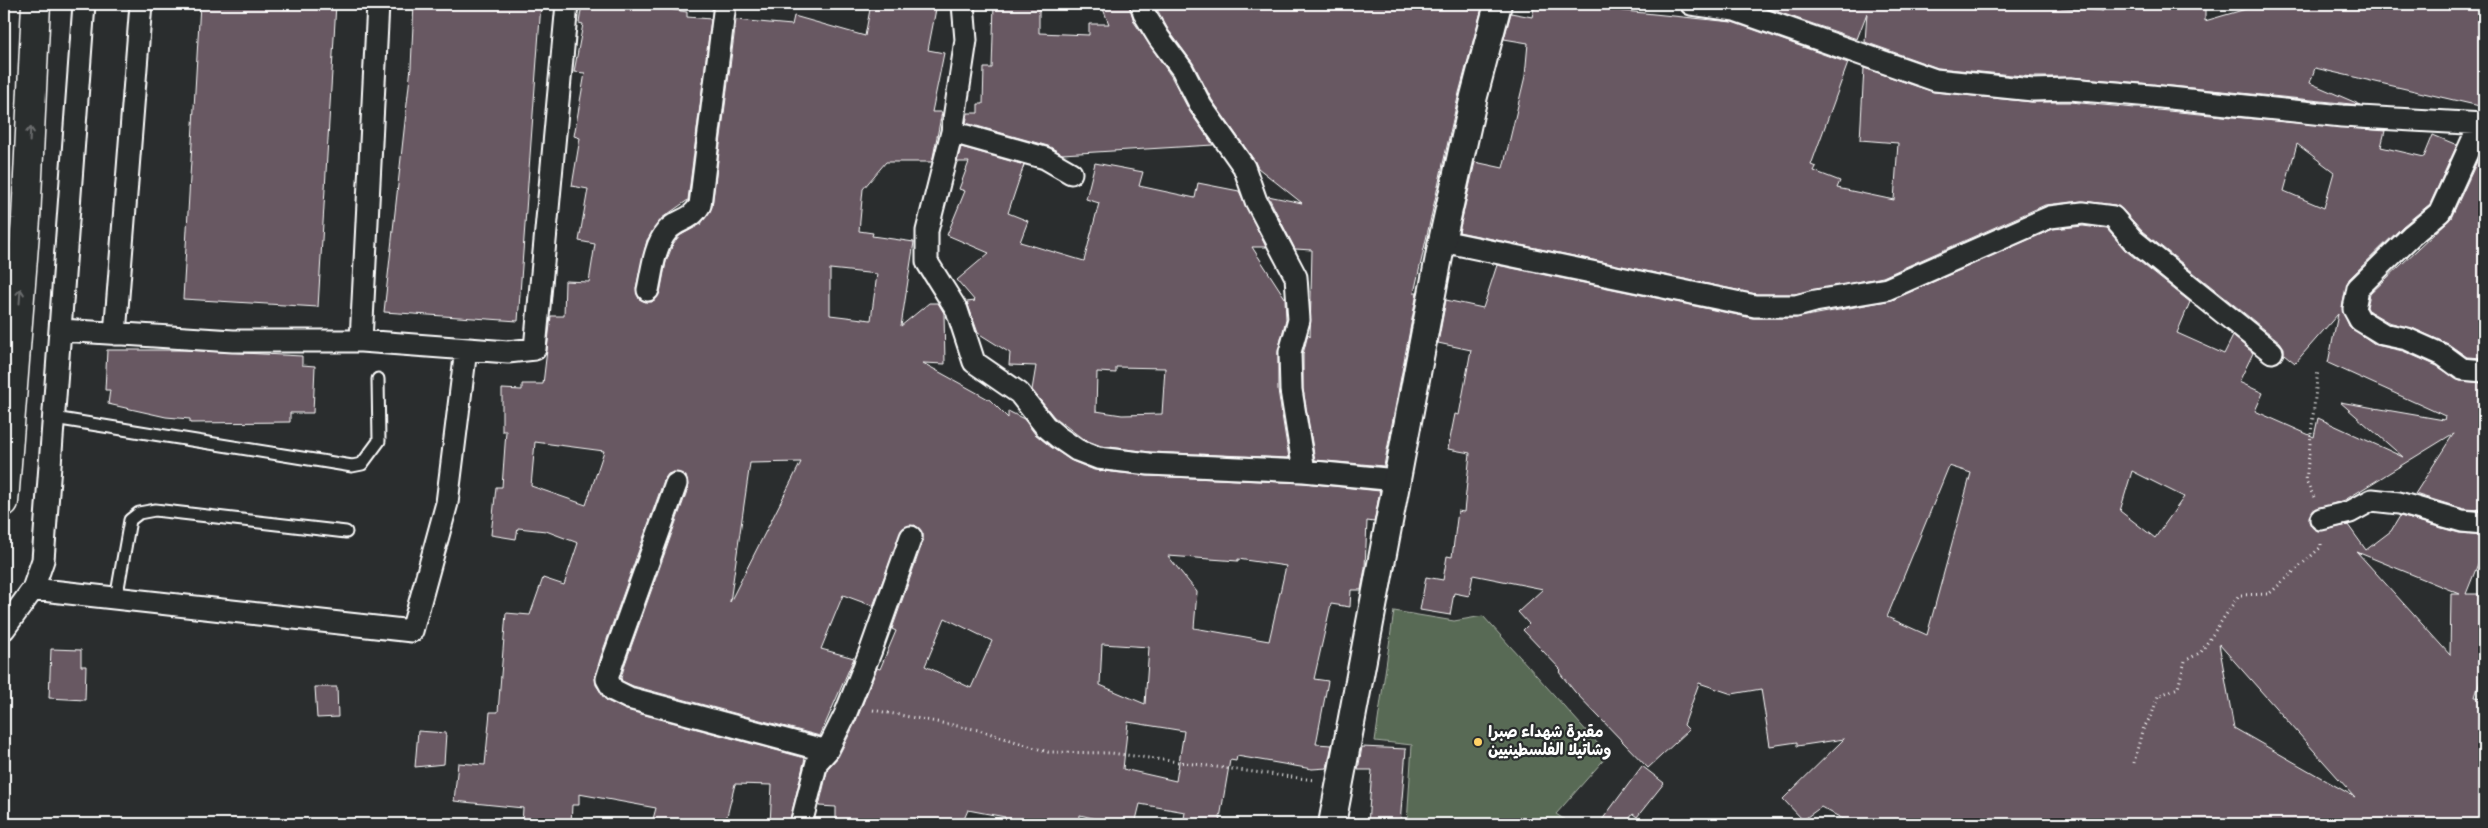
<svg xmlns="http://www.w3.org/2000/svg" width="2488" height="828" font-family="Dekko,'Playpen Sans Arabic',sans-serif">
<rect width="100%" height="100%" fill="#2a2d2e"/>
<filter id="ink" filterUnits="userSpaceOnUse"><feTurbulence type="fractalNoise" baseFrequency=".02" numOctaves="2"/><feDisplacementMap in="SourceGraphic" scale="10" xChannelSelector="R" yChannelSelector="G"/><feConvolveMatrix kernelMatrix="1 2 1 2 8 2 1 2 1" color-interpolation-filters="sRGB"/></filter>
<g filter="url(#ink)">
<path fill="#586a54" stroke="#acb4aa" d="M 1394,611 L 1454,621 L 1483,616 L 1608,755 L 1556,814 L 1571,824 L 1407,824 L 1412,745 L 1375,741 Z"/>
<path fill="#685862" stroke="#fff" fill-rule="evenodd" d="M 200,4 L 336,4 L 318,307 L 183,299 Z
M 414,4 L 541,4 L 518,321 L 384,312 L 411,67 Z
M 582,4 L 637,4 L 687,12 L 687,17 L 711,19 L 688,200 L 662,218 L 647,240 L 636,288 L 639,299 L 646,302 L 652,302 L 660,293 L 666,262 L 673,244 L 679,236 L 701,224 L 712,207 L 736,20 L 792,25 L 794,16 L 865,36 L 871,4 L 937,4 L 928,50 L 944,53 L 932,112 L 942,112 L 932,162 L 886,162 L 863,189 L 859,231 L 873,233 L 872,236 L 914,242 L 901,326 L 929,303 L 938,303 L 944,313 L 945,364 L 923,363 L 990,400 L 1008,418 L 1008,411 L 1024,419 L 1035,434 L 1051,447 L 1070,460 L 1094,470 L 1148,476 L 1303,483 L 1380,491 L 1374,522 L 1367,521 L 1365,568 L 1361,590 L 1351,590 L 1350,607 L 1331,604 L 1314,679 L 1328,681 L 1316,744 L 1332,745 L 1327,768 L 1312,769 L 1237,756 L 1236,761 L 1230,760 L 1219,824 L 1184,819 L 1185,812 L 1140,804 L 1135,824 L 1118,824 L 1080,815 L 1079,824 L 1004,824 L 1005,817 L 968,810 L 962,824 L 836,824 L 836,807 L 819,806 L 828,768 L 838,757 L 856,721 L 877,668 L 880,669 L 896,631 L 892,629 L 923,541 L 923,534 L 915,525 L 903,528 L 873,606 L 843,595 L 821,649 L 854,658 L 820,736 L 633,686 L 622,681 L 621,678 L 625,664 L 688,488 L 686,476 L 674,472 L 668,474 L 664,480 L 601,656 L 595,676 L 596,685 L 607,701 L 626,710 L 805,758 L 789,824 L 770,824 L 772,785 L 735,784 L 725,824 L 673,824 L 653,819 L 656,808 L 579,794 L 579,805 L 572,805 L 571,824 L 522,824 L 523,808 L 454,801 L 458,763 L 485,765 L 490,712 L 498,712 L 506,613 L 530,615 L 543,578 L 564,585 L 578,543 L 546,531 L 518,528 L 516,539 L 491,535 L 496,487 L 502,487 L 506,431 L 502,431 L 502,389 L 522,390 L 522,384 L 543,384 L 551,316 L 564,316 L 565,281 L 589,282 L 595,244 L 579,241 L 588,189 L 572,186 L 580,138 L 574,136 L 585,73 L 574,72 L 583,24 L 579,23 ZM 830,269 L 877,274 L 871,320 L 830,315 ZM 535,442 L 604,451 L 586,505 L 531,486 ZM 801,462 L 730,602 L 750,463 ZM 1168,556 L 1238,561 L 1238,559 L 1286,566 L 1269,641 L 1194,628 L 1197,592 ZM 945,618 L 992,641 L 971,688 L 925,666 ZM 1102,644 L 1149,647 L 1145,704 L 1100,685 ZM 1128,722 L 1184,731 L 1176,781 L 1123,769 Z
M 994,4 L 1039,4 L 1039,33 L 1089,35 L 1089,24 L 1109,24 L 1103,9 L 1118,4 L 1129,4 L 1134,22 L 1171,76 L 1190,112 L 1213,145 L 1062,154 L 1048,146 L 966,123 L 968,113 L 978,113 L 978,104 L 983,104 L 984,68 L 992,68 Z
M 1154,4 L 1411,4 L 1431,10 L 1433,4 L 1483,4 L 1459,93 L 1414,293 L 1417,293 L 1384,466 L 1315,460 L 1303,389 L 1303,354 L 1308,334 L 1310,337 L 1312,250 L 1295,249 L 1268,196 L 1302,203 L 1258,168 L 1254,160 L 1212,100 L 1193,63 L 1169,31 Z
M 1535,4 L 1556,4 L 1732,22 L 1848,63 L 1811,165 L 1816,167 L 1814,171 L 1840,181 L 1837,188 L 1894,200 L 1898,143 L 1860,140 L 1864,68 L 1934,92 L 2032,102 L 2070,102 L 2385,131 L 2381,147 L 2424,157 L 2433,135 L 2457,145 L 2430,204 L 2403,226 L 2349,279 L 2342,307 L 2349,326 L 2376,345 L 2403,351 L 2437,366 L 2460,381 L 2484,383 L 2484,510 L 2464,509 L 2415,494 L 2454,433 L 2345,500 L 2313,510 L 2309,521 L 2312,527 L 2318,531 L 2348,525 L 2366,550 L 2391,531 L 2400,516 L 2459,533 L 2484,535 L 2484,549 L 2466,594 L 2484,594 L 2484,668 L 2475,697 L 2484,698 L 2484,756 L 2480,793 L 2484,795 L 2484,824 L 1852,824 L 1821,807 L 1803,820 L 1783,799 L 1844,739 L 1797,746 L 1797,742 L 1770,746 L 1761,689 L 1732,694 L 1699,683 L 1684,725 L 1689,730 L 1648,768 L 1575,692 L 1559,672 L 1561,670 L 1523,630 L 1529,624 L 1518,612 L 1543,589 L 1473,575 L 1469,596 L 1454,593 L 1450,615 L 1420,610 L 1426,577 L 1443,580 L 1447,556 L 1452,557 L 1458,511 L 1464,512 L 1470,453 L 1448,449 L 1455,414 L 1459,415 L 1471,350 L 1438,343 L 1446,300 L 1483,308 L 1497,265 L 1752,318 L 1796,318 L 1892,300 L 2053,229 L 2083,226 L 2107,229 L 2125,250 L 2190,302 L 2177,333 L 2224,354 L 2233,336 L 2253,353 L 2239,382 L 2263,393 L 2255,411 L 2314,437 L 2318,418 L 2403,457 L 2340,402 L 2444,420 L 2445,416 L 2328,363 L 2338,314 L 2295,363 L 2284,354 L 2284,348 L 2280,342 L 2142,231 L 2122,209 L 2115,205 L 2082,201 L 2045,205 L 1883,277 L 1794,294 L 1756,294 L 1459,232 L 1475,162 L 1503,168 L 1525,76 L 1528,43 L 1504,39 L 1511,13 L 1532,17 ZM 2297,144 L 2334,172 L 2324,208 L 2284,191 ZM 1949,466 L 1971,473 L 1927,635 L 1887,617 ZM 2132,471 L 2184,497 L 2155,538 L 2120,511 ZM 2357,552 L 2460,594 L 2451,594 L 2450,655 ZM 2219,644 L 2355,797 L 2234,728 Z
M 1755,4 L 2058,4 L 2058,7 L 2103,11 L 2102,4 L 2205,4 L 2205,21 L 2246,9 L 2246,4 L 2484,4 L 2484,107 L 2315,68 L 2310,83 L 2361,105 L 2152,84 L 2071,77 L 2033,77 L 1938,68 L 1865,42 L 1867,13 L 1857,39 Z
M 961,147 L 1024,165 L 1008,213 L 1028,221 L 1020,242 L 1084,261 L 1099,203 L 1086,199 L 1095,163 L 1143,172 L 1139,186 L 1195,198 L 1198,183 L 1239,191 L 1266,247 L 1252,247 L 1285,298 L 1286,319 L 1278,352 L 1278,390 L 1289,458 L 1150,452 L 1101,446 L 1083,439 L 1054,417 L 1032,390 L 1036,366 L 1009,365 L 1010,353 L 978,333 L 967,302 L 975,301 L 957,280 L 989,253 L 947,235 L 965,191 L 959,189 L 969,162 L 957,162 ZM 1116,367 L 1165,368 L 1162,414 L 1122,415 L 1096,411 L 1097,372 L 1116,373 Z
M 2480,155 L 2484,157 L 2484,358 L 2467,357 L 2448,344 L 2412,328 L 2388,322 L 2369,311 L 2367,307 L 2370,294 L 2451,218 Z
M 107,350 L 184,350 L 302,356 L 302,365 L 315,366 L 313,413 L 290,413 L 290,422 L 190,423 L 190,419 L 166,417 L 108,404 L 110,390 L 105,390 Z
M 51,649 L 81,650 L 81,666 L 86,666 L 85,700 L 49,698 Z
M 315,687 L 337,687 L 338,717 L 317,718 Z
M 418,731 L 446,733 L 444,764 L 415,767 Z
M 1362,747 L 1406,749 L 1400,824 L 1368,824 L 1372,770 L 1358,770 Z
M 1642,766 L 1664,783 L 1637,817 L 1633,814 L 1625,824 L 1599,824 Z"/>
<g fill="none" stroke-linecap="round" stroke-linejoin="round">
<defs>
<path id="service" d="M 54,418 L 352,466 L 362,464 L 379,441 L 378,379
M 116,599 L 130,520 L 139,513 L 155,510 L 346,532"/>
<path id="minor" d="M 963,4 L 966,40 L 952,132 L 927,231 L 927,262 L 957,310 L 974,362 L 1019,393 L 1045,426 L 1058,437 L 1077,450 L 1098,458 L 1149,464 L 1304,471 L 1396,480
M 1141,4 L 1145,15 L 1159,38 L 1182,69 L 1201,106 L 1244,167 L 1256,201 L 1296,277 L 1299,320 L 1290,352 L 1291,390 L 1304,471
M 1691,4 L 1735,10 L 1935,80 L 2033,90 L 2070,89 L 2151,96 L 2342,116 L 2484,124
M 2480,124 L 2440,212 L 2412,235 L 2358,288 L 2354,309 L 2360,320 L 2383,334 L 2407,339 L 2443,355 L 2462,369 L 2484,371
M 952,132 L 1045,158 L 1071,173
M 1442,241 L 1755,306 L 1796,306 L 1815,301 L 1887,289 L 2050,217 L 2083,213 L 2113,217 L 2133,240 L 2272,352
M 648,290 C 652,272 654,246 667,231 C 678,218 689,223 700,205 L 725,4
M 61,330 L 233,341 L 361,341 L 508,352 L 535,349 L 567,4
M 115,334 L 141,4
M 361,341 L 378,4
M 676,484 L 613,660 L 607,679 L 613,690 L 629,698 L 827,751
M 2321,519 L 2350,512 L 2372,500 L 2399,503 L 2462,521 L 2484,523
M 33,589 L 412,631 L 447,503 L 466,349
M 4,629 L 33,589 L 43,560 L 84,4
M 801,824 L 817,762 L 827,751 L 845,715 L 871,650 L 911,537"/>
<path id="tertiary" d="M 1332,824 L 1442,241 L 1474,96 L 1498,4"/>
<path id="secondary" d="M 4,502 L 26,219 L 36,4"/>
</defs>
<use href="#service" stroke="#fff" stroke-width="15"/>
<use href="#minor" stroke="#fff" stroke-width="25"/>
<use href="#tertiary" stroke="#fff" stroke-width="30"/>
<use href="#secondary" stroke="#fff" stroke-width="31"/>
<path stroke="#fff" stroke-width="3" stroke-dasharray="1 4" stroke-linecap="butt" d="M 2314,497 L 2306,481 L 2318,370
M 873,710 L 979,730 L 1048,752 L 1111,753 L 1314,780
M 2134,763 L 2142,731 L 2152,714 L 2158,696 L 2178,688 L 2185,661 L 2201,652 L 2239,595 L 2269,594 L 2321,547 L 2321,542"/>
<use href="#service" stroke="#2a2d2e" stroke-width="11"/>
<use href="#minor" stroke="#2a2d2e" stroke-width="21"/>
<use href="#tertiary" stroke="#2a2d2e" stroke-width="26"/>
<use href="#secondary" stroke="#2a2d2e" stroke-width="28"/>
</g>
<defs><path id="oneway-shaft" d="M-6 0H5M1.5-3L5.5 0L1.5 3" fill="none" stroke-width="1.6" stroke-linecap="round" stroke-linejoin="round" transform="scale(1.25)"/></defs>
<g stroke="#6a6c6d">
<use href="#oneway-shaft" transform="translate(30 134) rotate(-87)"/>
<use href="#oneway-shaft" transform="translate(20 296) rotate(-86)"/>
</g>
</g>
<circle fill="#ffd166" stroke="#2a2d2e" stroke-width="2" cx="1478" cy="742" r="5"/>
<g text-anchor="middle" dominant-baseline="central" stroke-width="4.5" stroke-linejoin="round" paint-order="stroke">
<g font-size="16" font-weight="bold" fill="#fff" stroke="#2a2d2e" text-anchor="start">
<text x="1488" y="733">مقبرة شهداء صبرا<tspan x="1488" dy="18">وشاتيلا الفلسطينيين</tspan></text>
</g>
</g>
<rect width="2488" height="828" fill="none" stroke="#2a2d2e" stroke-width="20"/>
<rect x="10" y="10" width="2468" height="808" fill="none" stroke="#fff" stroke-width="2" filter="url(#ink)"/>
</svg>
